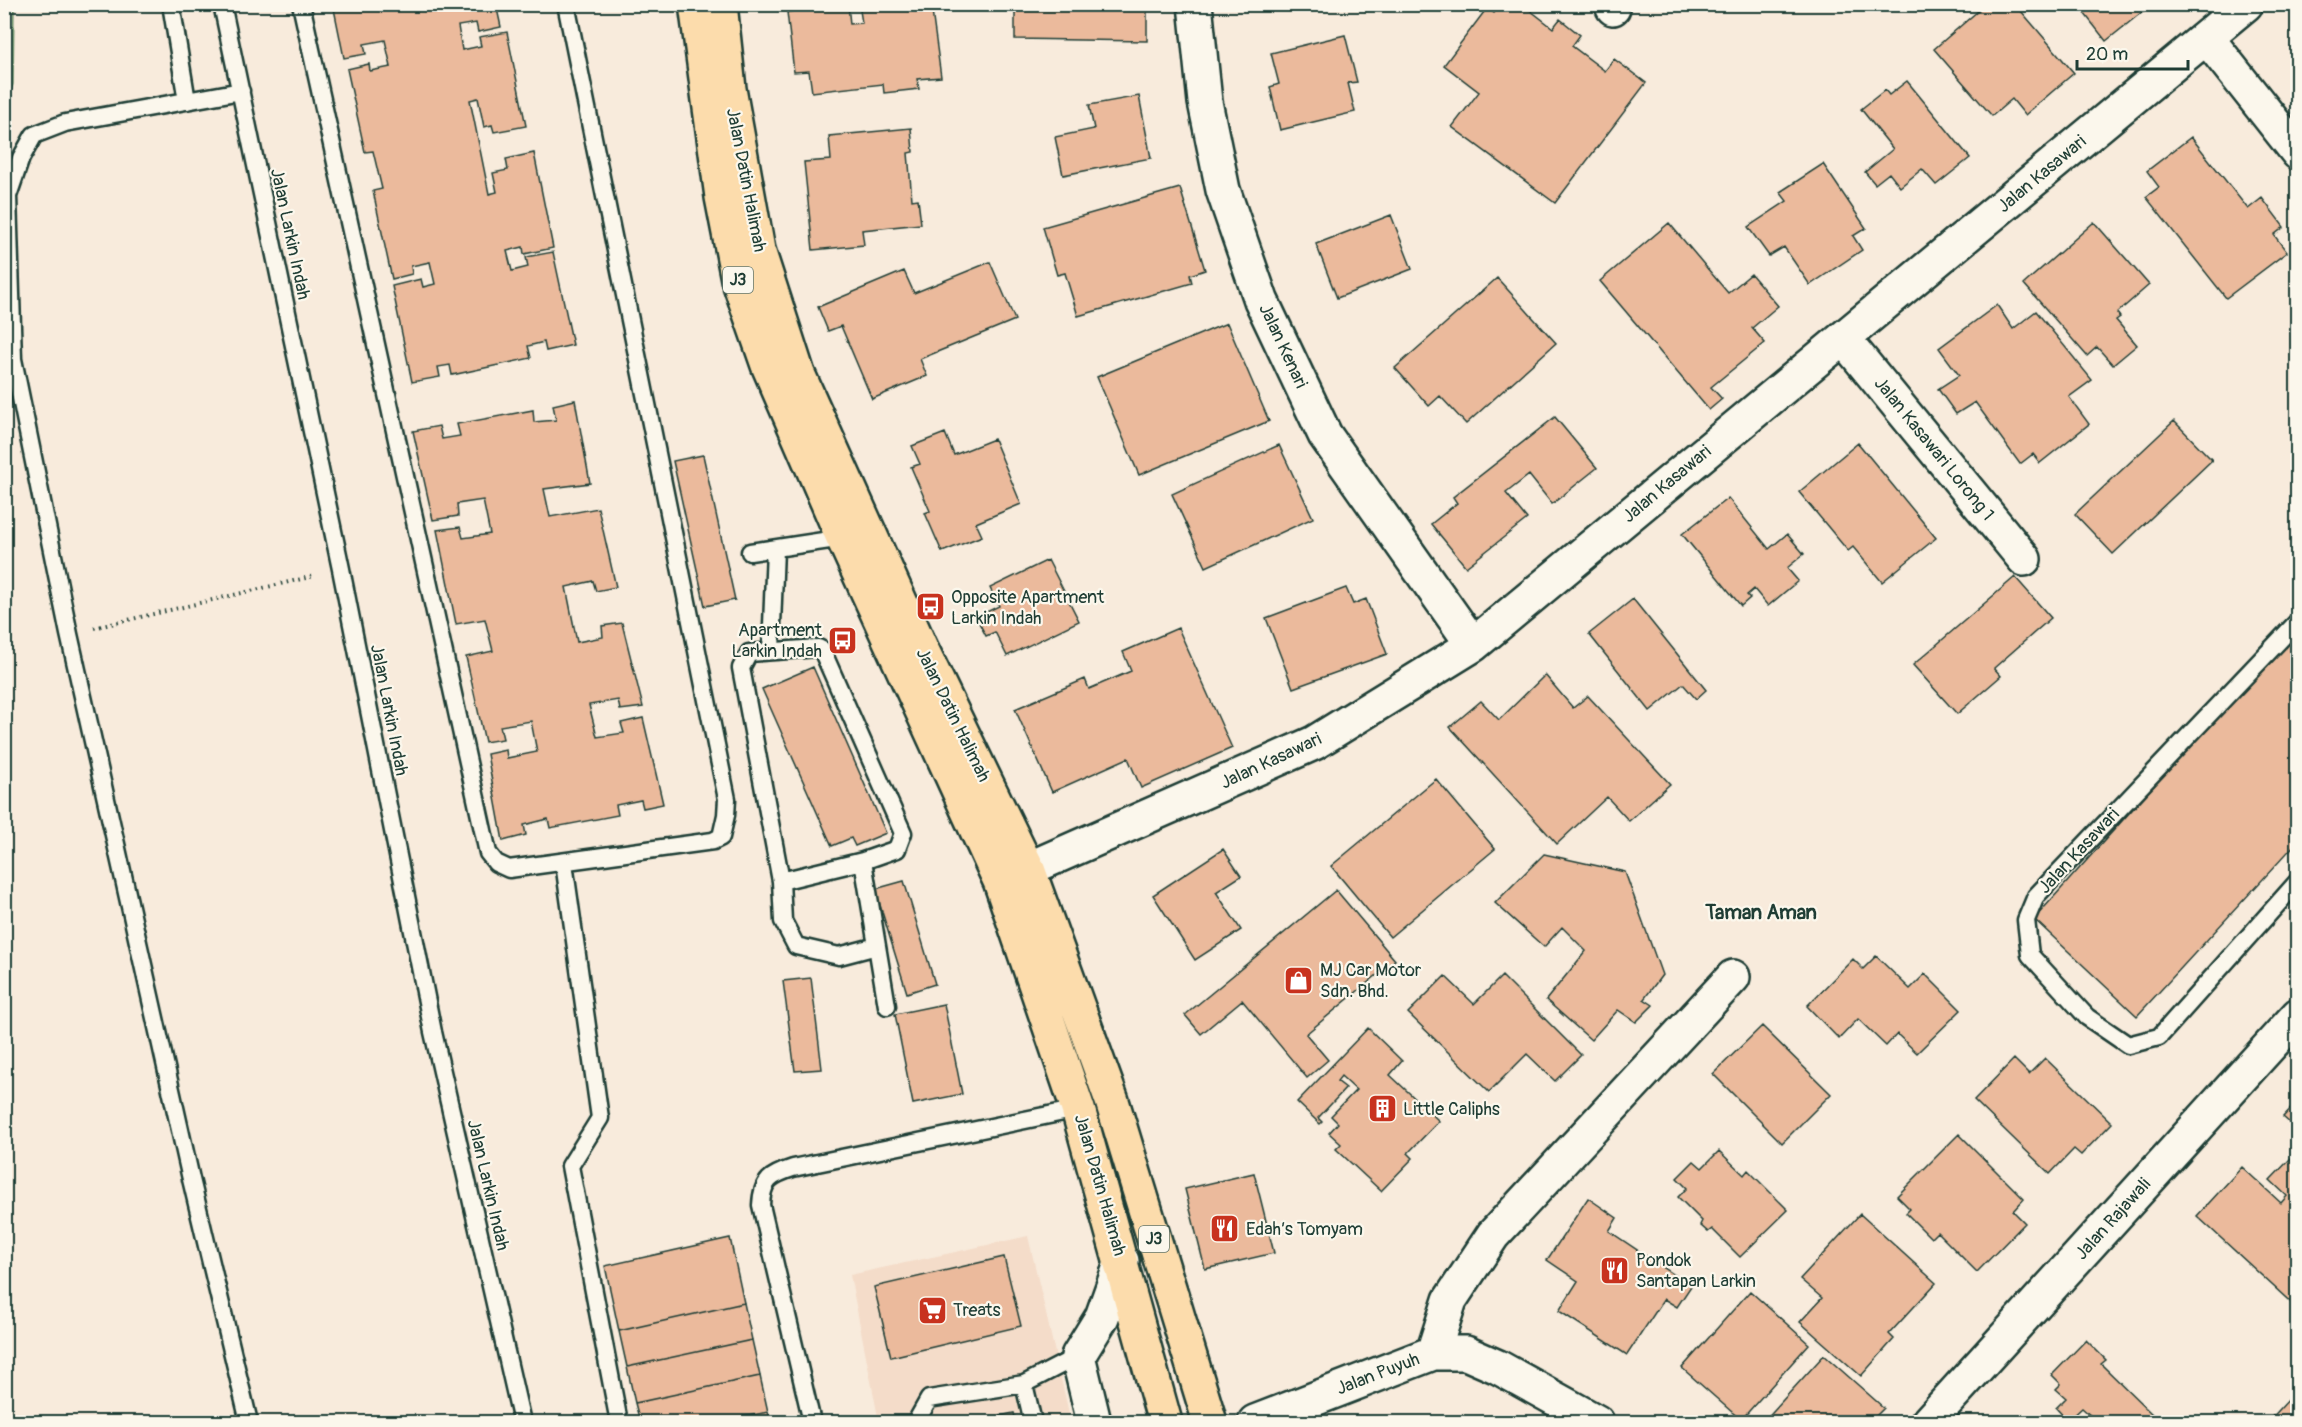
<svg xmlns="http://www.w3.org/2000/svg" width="2302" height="1427" font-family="Pangolin,sans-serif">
<defs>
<pattern id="forest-firs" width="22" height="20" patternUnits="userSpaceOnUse" patternTransform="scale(1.5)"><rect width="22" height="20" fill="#c4eca7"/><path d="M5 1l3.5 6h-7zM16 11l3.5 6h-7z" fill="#a8cb90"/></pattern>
</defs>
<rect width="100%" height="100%" fill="#f8ebdc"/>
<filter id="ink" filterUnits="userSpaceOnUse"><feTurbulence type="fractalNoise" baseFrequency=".0167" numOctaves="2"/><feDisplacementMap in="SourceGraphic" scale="12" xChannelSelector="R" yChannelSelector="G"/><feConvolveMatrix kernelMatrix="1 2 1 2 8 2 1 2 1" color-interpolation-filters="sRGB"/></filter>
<g filter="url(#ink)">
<path fill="#f4dcc9" d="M 1028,1236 L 1071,1422 L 879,1422 L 850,1275 Z"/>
<path fill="url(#forest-firs)" stroke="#72946e" stroke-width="1.5" d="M 5,4 L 14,5 L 13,84 L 5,111 Z"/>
<path fill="#ebba9c" stroke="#1f3d34" stroke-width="1.5" d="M 333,4 L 496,4 L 501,27 L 478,32 L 476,23 L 458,26 L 462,50 L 481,46 L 479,37 L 507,32 L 526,126 L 494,132 L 492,125 L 484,127 L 478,98 L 470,100 L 489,194 L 497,192 L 493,173 L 508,170 L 506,159 L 534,153 L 553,248 L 524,254 L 523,247 L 507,251 L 512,271 L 528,267 L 526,257 L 553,252 L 573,345 L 546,351 L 544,342 L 528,346 L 531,358 L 452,375 L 450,365 L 438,367 L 440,377 L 412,382 L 392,286 L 421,279 L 423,287 L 435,284 L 430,262 L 411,266 L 412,274 L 392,279 L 373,191 L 382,189 L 373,151 L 365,152 L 347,69 L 369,64 L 370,71 L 391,67 L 385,40 L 364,44 L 366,54 L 344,58 Z
M 859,4 L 931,4 L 941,77 L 917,79 L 919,89 L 884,93 L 883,84 L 812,92 L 809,71 L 794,72 L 787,12 L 848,5 L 850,24 L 862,23 Z
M 1015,4 L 1147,4 L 1147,41 L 1015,39 Z
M 1500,4 L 1522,4 L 1553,28 L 1560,19 L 1580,35 L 1572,46 L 1605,71 L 1614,59 L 1646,83 L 1555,203 L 1452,127 L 1479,92 L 1444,65 L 1487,8 L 1494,13 Z
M 1986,4 L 2015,4 L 2074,73 L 2025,115 L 2012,99 L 1992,116 L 1934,49 Z
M 2077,4 L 2152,4 L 2106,41 Z
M 1345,35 L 1357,82 L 1348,83 L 1355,112 L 1280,130 L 1270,87 L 1279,84 L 1271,53 Z
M 1907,81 L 1970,158 L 1936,185 L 1922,169 L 1900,187 L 1889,173 L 1875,184 L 1865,172 L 1893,149 L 1861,109 L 1885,90 L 1889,95 Z
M 1139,96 L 1151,158 L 1063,175 L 1055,137 L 1094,129 L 1089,105 Z
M 911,128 L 913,152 L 908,153 L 912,200 L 918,199 L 921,224 L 862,230 L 864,245 L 813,250 L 804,162 L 831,160 L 829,136 Z
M 2191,137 L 2248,209 L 2262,198 L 2284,227 L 2274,235 L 2287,252 L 2226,298 L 2146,197 L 2159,187 L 2147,171 Z
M 1823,164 L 1866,228 L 1853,236 L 1862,250 L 1810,285 L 1784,247 L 1769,256 L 1748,227 L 1787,201 L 1780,192 Z
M 1180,188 L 1205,270 L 1190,275 L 1192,283 L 1078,316 L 1065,273 L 1057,275 L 1043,227 Z
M 1391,215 L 1412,269 L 1337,298 L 1316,244 Z
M 2094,222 L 2149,285 L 2117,313 L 2120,317 L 2116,320 L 2137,345 L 2113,365 L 2097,347 L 2087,356 L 2024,284 Z
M 1669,223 L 1728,293 L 1751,274 L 1778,306 L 1752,328 L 1765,343 L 1711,387 L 1722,399 L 1709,410 L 1600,281 Z
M 990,262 L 1015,320 L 920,359 L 927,376 L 872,399 L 841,326 L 828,331 L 818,307 L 904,271 L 914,293 Z
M 1497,278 L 1556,343 L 1466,424 L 1440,396 L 1429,406 L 1395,368 Z
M 1997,305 L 2013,329 L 2036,311 L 2092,380 L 2069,397 L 2089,424 L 2040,463 L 2033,454 L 2020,464 L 1975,402 L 1956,414 L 1938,389 L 1959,375 L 1939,348 Z
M 1227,323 L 1269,421 L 1139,475 L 1097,377 Z
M 575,400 L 590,483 L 544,489 L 550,517 L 598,508 L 616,587 L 596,591 L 593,581 L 566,587 L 577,642 L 603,637 L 602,626 L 622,623 L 643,707 L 620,710 L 618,700 L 589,705 L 597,737 L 624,733 L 621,723 L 643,718 L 663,804 L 643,808 L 641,800 L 616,805 L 618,815 L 550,828 L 548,819 L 524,825 L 526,835 L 503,841 L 487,754 L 506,750 L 507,758 L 537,752 L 531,721 L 500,726 L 503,739 L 485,742 L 466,657 L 493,651 L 485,619 L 456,624 L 437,530 L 460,527 L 463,538 L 490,534 L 483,500 L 457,504 L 458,516 L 433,520 L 413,431 L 439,426 L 442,439 L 460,436 L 457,424 L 533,410 L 534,422 L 556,420 L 553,405 Z
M 1555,417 L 1597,468 L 1552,504 L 1529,475 L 1506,493 L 1527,519 L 1466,567 L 1431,524 L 1457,503 L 1453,497 Z
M 2174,421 L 2212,460 L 2113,554 L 2075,514 Z
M 945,433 L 954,455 L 994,439 L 1021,504 L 976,523 L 982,536 L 942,552 L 925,513 L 930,511 L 911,467 L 920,464 L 912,446 Z
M 1858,443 L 1936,538 L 1882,582 L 1853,547 L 1848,551 L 1799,492 Z
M 1279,445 L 1313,518 L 1206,567 L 1172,494 Z
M 703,455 L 735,600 L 705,606 L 673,461 Z
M 1728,498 L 1769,549 L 1787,534 L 1804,554 L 1787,568 L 1798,581 L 1768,606 L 1754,589 L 1747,595 L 1750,598 L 1741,606 L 1682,534 Z
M 1048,560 L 1079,621 L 1007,656 L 995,632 L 986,636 L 976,617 L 999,606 L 990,588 Z
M 2015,577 L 2051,618 L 1994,668 L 2001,676 L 1957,714 L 1913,665 Z
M 1346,588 L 1353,604 L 1366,599 L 1387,654 L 1293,688 L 1266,618 Z
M 1633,599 L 1706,690 L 1696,699 L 1683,684 L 1650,711 L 1589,634 Z
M 2298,625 L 2298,841 L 2137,1016 L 2034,919 Z
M 1178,628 L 1232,748 L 1141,788 L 1128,758 L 1052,792 L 1015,709 L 1085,679 L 1089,689 L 1131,671 L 1123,652 Z
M 813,667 L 886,833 L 855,846 L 851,838 L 832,846 L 762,689 Z
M 1545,675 L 1573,708 L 1588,696 L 1670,784 L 1629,821 L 1607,797 L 1557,844 L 1450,727 L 1481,701 L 1499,720 Z
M 1436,779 L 1495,849 L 1390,937 L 1331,866 Z
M 1223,849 L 1241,876 L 1216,892 L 1241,930 L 1195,960 L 1153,895 Z
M 1544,854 L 1625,872 L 1662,975 L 1644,999 L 1653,1005 L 1636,1022 L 1618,1010 L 1591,1040 L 1546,1000 L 1586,951 L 1562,927 L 1544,947 L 1495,903 Z
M 904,881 L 935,984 L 907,993 L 875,889 Z
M 1336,890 L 1395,960 L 1306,1034 L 1328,1060 L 1307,1078 L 1242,1000 L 1201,1034 L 1185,1015 Z
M 1876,956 L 1910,989 L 1925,974 L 1961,1010 L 1917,1053 L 1897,1034 L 1886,1046 L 1858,1019 L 1839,1039 L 1807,1006 L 1853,959 L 1863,969 Z
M 1445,976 L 1474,1004 L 1502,976 L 1581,1055 L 1555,1081 L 1527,1054 L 1489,1092 L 1408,1013 Z
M 811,978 L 822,1069 L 795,1071 L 783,981 Z
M 944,1004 L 962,1094 L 913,1104 L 895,1014 Z
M 1762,1026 L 1831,1094 L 1782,1143 L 1713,1074 Z
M 1368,1028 L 1402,1061 L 1390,1075 L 1439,1121 L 1408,1153 L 1413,1158 L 1381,1191 L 1336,1149 L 1341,1144 L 1329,1133 L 1338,1123 L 1331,1116 L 1356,1090 L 1341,1076 L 1337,1081 L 1346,1088 L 1318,1118 L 1322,1122 L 1320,1124 L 1297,1102 Z
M 2045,1058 L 2112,1123 L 2081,1155 L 2074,1149 L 2050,1174 L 1974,1100 L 2014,1059 L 2029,1074 Z
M 2298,1101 L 2298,1130 L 2283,1117 Z
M 1959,1134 L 2024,1199 L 2013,1211 L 2025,1223 L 1977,1272 L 1937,1232 L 1931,1238 L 1906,1213 L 1910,1209 L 1897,1196 Z
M 1719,1151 L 1744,1175 L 1748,1170 L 1788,1210 L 1740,1257 L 1712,1229 L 1708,1232 L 1700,1225 L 1702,1221 L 1678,1197 L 1687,1188 L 1677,1178 L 1694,1161 L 1702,1168 Z
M 2292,1157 L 2298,1162 L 2298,1309 L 2197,1216 L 2242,1167 L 2281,1203 L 2287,1196 L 2270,1180 Z
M 1254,1173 L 1274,1253 L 1205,1269 L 1185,1189 Z
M 1588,1198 L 1617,1218 L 1609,1231 L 1691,1286 L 1677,1307 L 1664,1299 L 1627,1355 L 1559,1311 L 1578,1281 L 1547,1260 Z
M 1860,1214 L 1936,1283 L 1889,1334 L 1894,1339 L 1861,1376 L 1800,1322 L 1822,1298 L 1800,1279 Z
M 730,1238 L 744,1303 L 619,1331 L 605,1266 Z
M 1004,1257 L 1021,1326 L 891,1357 L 874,1287 Z
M 1750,1291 L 1809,1344 L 1741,1420 L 1682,1368 Z
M 744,1303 L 752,1340 L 627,1367 L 619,1331 Z
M 752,1340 L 760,1376 L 635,1403 L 627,1367 Z
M 2086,1340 L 2106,1360 L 2101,1364 L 2152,1414 L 2153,1422 L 2092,1422 L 2092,1417 L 2082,1408 L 2068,1421 L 2056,1408 L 2066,1398 L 2056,1389 L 2061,1384 L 2052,1375 Z
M 1824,1355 L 1884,1408 L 1870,1422 L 1763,1422 Z
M 760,1376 L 768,1412 L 719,1422 L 640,1422 L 635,1403 Z
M 2290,1398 L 2298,1405 L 2298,1422 L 2268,1422 Z
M 768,1412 L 771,1422 L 719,1422 Z
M 1014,1413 L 1016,1422 L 971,1422 Z"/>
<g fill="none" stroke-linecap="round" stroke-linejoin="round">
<defs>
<path id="service" d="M 171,4 L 187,101
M 222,4 L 341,569 L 433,1032 L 522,1422
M 301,4 L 488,853 L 496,863 L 509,869 L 713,841 L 721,837 L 726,815 L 727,799 L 566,4
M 241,91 L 65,123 L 34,135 L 21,158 L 8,196 L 13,359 L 69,634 L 191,1179 L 249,1422
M 750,552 L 843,538
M 2298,621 L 2036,896 L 2026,920 L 2030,955 L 2087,1017 L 2128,1045 L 2159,1037 L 2298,881
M 818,648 L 822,650 L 903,833 L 897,849 L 863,861 L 781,881 L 741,668 L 749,653 Z
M 771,651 L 775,549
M 863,861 L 877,946
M 564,863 L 600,1118 L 570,1166 L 619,1422
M 781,881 L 783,921 L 796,946 L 839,956 L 877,946 L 887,1006
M 1024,1384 L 1033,1422
M 812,1422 L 761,1205 C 762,1180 771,1175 793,1168 L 1078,1109
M 916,1422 L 929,1399 L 1024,1384 L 1078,1356"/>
<path id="minor" d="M 1195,4 L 1205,102 L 1223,190 L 1261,300 L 1325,435 L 1473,645
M 1612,4 L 1613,8
M 2207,38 L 2298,153
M 1843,338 L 2024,559
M 1028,869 L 1314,743 L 1473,645 L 2246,4
M 1433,1353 L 1450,1300 L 1493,1235 L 1733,977
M 1094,1422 L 1078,1356 L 1102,1317 L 1122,1261
M 1255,1422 L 1433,1353 L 1466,1353 L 1498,1367 L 1597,1422
M 1928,1422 L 2298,1015"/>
<path id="primary" d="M 696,4 L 722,197 L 738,279 L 768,365 L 843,538 L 1000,881 L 1078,1109 L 1165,1422
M 720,4 L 729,89 L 758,250 L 798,374 L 921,648 L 1028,869 L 1112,1101 L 1210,1422"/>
</defs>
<use href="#service" stroke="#1f3d34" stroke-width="21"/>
<use href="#minor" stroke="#1f3d34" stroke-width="38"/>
<use href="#primary" stroke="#1f3d34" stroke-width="38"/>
<path stroke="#1f3d34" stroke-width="4" stroke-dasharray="1.5 4.5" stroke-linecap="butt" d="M 94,628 L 314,576"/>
<use href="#service" stroke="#fbf7ec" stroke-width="16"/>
<use href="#minor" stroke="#fbf7ec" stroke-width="33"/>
<use href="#primary" stroke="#fcdcac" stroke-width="33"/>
</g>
</g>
<defs>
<symbol id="bus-square" viewBox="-11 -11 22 22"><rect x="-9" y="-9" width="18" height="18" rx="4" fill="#c8321e" stroke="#fbf7ec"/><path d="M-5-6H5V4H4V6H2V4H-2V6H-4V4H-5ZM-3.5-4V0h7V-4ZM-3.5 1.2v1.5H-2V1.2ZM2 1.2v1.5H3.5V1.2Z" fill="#fff"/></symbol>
<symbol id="shop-square" viewBox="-11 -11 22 22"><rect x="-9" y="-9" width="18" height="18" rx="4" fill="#c8321e" stroke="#fbf7ec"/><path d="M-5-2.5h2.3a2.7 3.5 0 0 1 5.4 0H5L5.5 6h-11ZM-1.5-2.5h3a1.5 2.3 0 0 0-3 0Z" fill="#fff"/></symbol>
<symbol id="building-square" viewBox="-11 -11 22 22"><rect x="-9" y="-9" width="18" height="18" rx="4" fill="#c8321e" stroke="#fbf7ec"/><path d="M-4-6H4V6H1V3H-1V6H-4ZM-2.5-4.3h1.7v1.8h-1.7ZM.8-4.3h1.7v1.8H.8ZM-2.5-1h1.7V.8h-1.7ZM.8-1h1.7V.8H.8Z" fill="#fff"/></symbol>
<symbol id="restaurant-square" viewBox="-11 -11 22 22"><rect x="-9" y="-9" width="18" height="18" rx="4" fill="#c8321e" stroke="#fbf7ec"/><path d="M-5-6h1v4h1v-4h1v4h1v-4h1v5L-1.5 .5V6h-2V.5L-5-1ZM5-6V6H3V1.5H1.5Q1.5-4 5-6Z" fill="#fff"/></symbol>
<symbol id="supermarket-square" viewBox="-11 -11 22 22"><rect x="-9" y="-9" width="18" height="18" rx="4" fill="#c8321e" stroke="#fbf7ec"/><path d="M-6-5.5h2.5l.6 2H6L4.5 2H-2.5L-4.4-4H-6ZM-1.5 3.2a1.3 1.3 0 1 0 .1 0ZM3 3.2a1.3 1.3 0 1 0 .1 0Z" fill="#fff"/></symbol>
</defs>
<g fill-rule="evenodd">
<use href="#bus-square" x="914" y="590" width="33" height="33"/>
<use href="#bus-square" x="826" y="624" width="33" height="33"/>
<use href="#shop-square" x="1282" y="964" width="33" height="33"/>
<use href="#building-square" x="1366" y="1092" width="33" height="33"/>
<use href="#restaurant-square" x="1208" y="1212" width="33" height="33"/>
<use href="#restaurant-square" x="1598" y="1254" width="33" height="33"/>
<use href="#supermarket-square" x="916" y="1294" width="33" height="33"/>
</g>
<g text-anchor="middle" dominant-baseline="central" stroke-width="4.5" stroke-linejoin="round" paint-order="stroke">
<g fill="#fbf7ec" stroke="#61756b" stroke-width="1.5">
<rect x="723" y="267" width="30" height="26" rx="4.5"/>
<rect x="1139" y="1226" width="30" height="26" rx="4.5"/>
</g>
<g font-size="16" font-weight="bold" fill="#1f3d34">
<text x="738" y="280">J3</text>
<text x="1154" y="1239">J3</text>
</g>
<g font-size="18" fill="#1f3d34" stroke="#fbf7ec">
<text transform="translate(2042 174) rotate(-40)">Jalan Kasawari</text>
<text transform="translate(746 180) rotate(79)">Jalan Datin Halimah</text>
<text transform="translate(290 234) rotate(78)">Jalan Larkin Indah</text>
<text transform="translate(1283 346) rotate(65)">Jalan Kenari</text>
<text transform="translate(1934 449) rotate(51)">Jalan Kasawari Lorong 1</text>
<text transform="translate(1667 484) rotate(-40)">Jalan Kasawari</text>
<text transform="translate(389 710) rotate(79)">Jalan Larkin Indah</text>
<text transform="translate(953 715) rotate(64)">Jalan Datin Halimah</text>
<text transform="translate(1271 761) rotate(-25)">Jalan Kasawari</text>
<text transform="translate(2079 851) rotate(-47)">Jalan Kasawari</text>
<text transform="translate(488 1185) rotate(77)">Jalan Larkin Indah</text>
<text transform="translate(1100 1185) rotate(74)">Jalan Datin Halimah</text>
<text transform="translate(2113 1219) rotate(-48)">Jalan Rajawali</text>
<text transform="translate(1378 1374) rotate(-21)">Jalan Puyuh</text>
</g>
<g font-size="18" fill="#1f3d34" stroke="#fbf7ec" text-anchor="start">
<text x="951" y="597">Opposite Apartment<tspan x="951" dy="21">Larkin Indah</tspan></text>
<text x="822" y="630" text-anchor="end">Apartment<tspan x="822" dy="21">Larkin Indah</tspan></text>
<text x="1320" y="970">MJ Car Motor<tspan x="1320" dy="21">Sdn. Bhd.</tspan></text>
<text x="1403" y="1109">Little Caliphs</text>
<text x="1246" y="1229">Edah’s Tomyam</text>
<text x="1636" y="1260">Pondok<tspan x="1636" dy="21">Santapan Larkin</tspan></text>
<text x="953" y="1310">Treats</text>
</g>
<g font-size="20" font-weight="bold" fill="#1f3d34" stroke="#fbf7ec">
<text x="1761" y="912">Taman Aman</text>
</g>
</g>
<rect width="2302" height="1427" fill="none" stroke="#fbf7ec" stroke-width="24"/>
<rect x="12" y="12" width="2278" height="1403" fill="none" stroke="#1f3d34" stroke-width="2" filter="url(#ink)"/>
<path d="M2077 60v9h111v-9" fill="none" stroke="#1f3d34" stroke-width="3"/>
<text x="2086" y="60" font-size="18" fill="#1f3d34" stroke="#fbf7ec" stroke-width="4.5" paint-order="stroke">20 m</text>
</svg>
